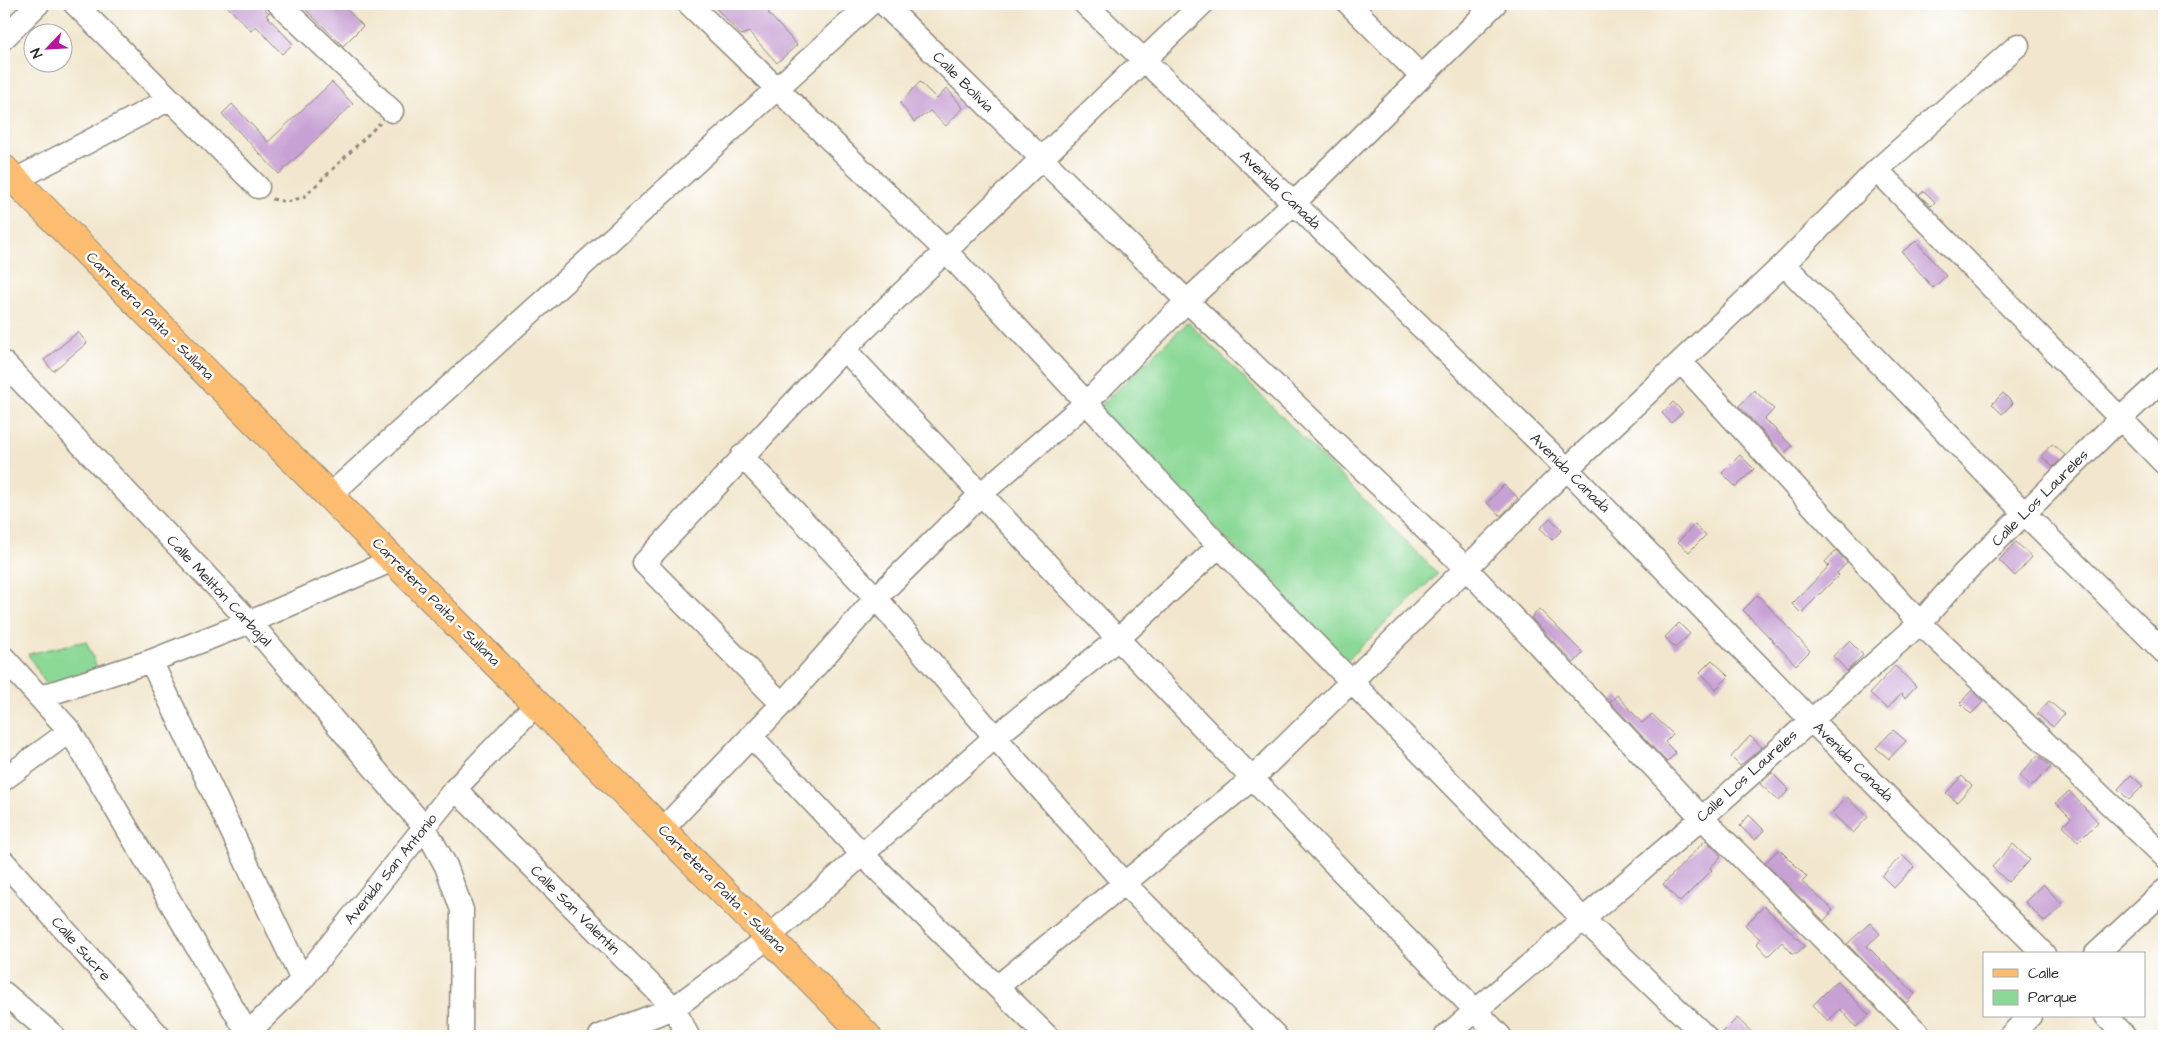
<svg xmlns="http://www.w3.org/2000/svg" width="2168" height="1040" font-family="'Architects Daughter',sans-serif">
<rect width="100%" height="100%" fill="#fff"/>
<filter id="ink" filterUnits="userSpaceOnUse"><feTurbulence type="fractalNoise" baseFrequency=".02" numOctaves="2"/><feDisplacementMap in="SourceGraphic" scale="10" xChannelSelector="R" yChannelSelector="G"/><feConvolveMatrix kernelMatrix="1 2 1 2 8 2 1 2 1" color-interpolation-filters="sRGB"/></filter>
<filter id="wash" filterUnits="userSpaceOnUse"><feTurbulence type="fractalNoise" baseFrequency=".0096" numOctaves="4" result="noise"/><feDisplacementMap in="SourceGraphic" scale="20" xChannelSelector="R" yChannelSelector="G"/><feGaussianBlur stdDeviation="1.12" result="paint"/><feColorMatrix in="noise" values="0 0 0 0 0 0 0 0 0 0 0 0 0 0 0 0 0 1.4 0 .05"/><feComposite in="paint" operator="in"/></filter>
<g filter="url(#wash)">
<rect width="100%" height="100%" fill="#f2e7ce"/>
<path fill="#8cd997" stroke="#5c8261" d="M 1188,322 L 1438,574 L 1346,661 L 1098,408 Z
M 86,641 L 98,670 L 47,686 L 28,654 Z"/>
<g id="blocks">
<path fill="#c8a1d4" d="M 225,4 L 260,4 L 269,13 L 266,15 L 293,44 L 282,54 L 256,26 L 251,31 Z
M 300,4 L 329,4 L 336,10 L 342,4 L 363,26 L 343,46 Z
M 712,4 L 778,4 L 768,13 L 797,45 L 777,63 L 749,32 L 741,35 Z
M 332,82 L 353,104 L 279,174 L 222,114 L 232,104 L 268,142 Z
M 920,82 L 937,99 L 947,88 L 963,108 L 946,126 L 930,111 L 914,122 L 900,103 Z
M 1924,191 L 1935,202 L 1931,206 L 1919,195 Z
M 1916,241 L 1946,276 L 1933,288 L 1902,252 Z
M 78,332 L 87,343 L 53,371 L 44,360 Z
M 1754,390 L 1774,409 L 1765,419 L 1792,446 L 1783,454 L 1739,406 Z
M 2003,393 L 2013,403 L 2002,414 L 1992,404 Z
M 1673,402 L 1683,412 L 1671,423 L 1662,413 Z
M 2052,444 L 2065,455 L 2053,467 L 2041,456 Z
M 1740,455 L 1754,469 L 1736,487 L 1722,473 Z
M 1504,485 L 1518,498 L 1501,516 L 1487,503 Z
M 1550,518 L 1562,530 L 1552,540 L 1540,528 Z
M 1695,524 L 1706,535 L 1689,552 L 1678,542 Z
M 2016,542 L 2032,557 L 2015,576 L 1999,560 Z
M 1836,550 L 1847,563 L 1837,573 L 1839,575 L 1801,613 L 1792,604 L 1829,566 L 1825,562 Z
M 1758,595 L 1810,651 L 1796,665 L 1743,610 Z
M 1539,609 L 1583,653 L 1574,663 L 1531,618 Z
M 1679,623 L 1690,634 L 1675,648 L 1665,637 Z
M 1849,641 L 1863,655 L 1847,671 L 1833,656 Z
M 1712,660 L 1729,676 L 1716,689 L 1700,672 Z
M 1895,666 L 1916,686 L 1905,698 L 1901,694 L 1887,709 L 1870,693 Z
M 1972,690 L 1983,702 L 1971,714 L 1960,703 Z
M 1617,695 L 1642,723 L 1652,714 L 1673,734 L 1665,742 L 1676,753 L 1667,762 L 1610,702 Z
M 2049,701 L 2064,714 L 2053,727 L 2037,714 Z
M 1893,730 L 1906,741 L 1889,759 L 1876,748 Z
M 1750,736 L 1762,747 L 1740,766 L 1731,757 Z
M 2038,755 L 2051,767 L 2031,787 L 2019,776 Z
M 1772,773 L 1789,790 L 1779,801 L 1760,784 Z
M 2131,775 L 2143,786 L 2129,800 L 2118,789 Z
M 1962,776 L 1972,786 L 1957,802 L 1946,793 Z
M 2069,791 L 2098,822 L 2078,842 L 2063,825 L 2071,818 L 2056,803 Z
M 1847,797 L 1868,817 L 1853,833 L 1832,813 Z
M 1749,815 L 1764,830 L 1755,840 L 1740,826 Z
M 1706,840 L 1721,856 L 1710,868 L 1712,870 L 1680,902 L 1663,884 Z
M 2013,844 L 2030,860 L 2008,882 L 1992,867 Z
M 1779,849 L 1807,877 L 1802,882 L 1833,910 L 1824,921 L 1765,863 Z
M 1902,855 L 1914,867 L 1894,888 L 1882,876 Z
M 2043,884 L 2063,905 L 2045,922 L 2025,902 Z
M 1764,906 L 1805,946 L 1797,953 L 1792,953 L 1782,942 L 1768,956 L 1757,944 L 1760,939 L 1745,925 Z
M 1870,923 L 1880,934 L 1867,946 L 1915,994 L 1906,1003 L 1847,944 Z
M 1837,981 L 1869,1015 L 1856,1027 L 1840,1009 L 1828,1021 L 1813,1005 Z
M 1737,1018 L 1756,1036 L 1719,1036 Z"/>
</g>
</g>
<g filter="url(#ink)">
<use href="#blocks" fill-opacity="0" stroke="#8e897c" stroke-width="1"/>
<g fill="none" stroke-linecap="round" stroke-linejoin="round">
<defs>
<path id="minor" d="M 75,4 L 258,187
M 279,4 L 392,111
M 689,4 L 946,251 L 1219,546 L 1583,919 L 1705,1036
M 884,4 L 1187,301 L 1466,568 L 1702,818 L 1921,1036
M 1085,4 L 1294,203 L 1567,469 L 1810,719 L 2044,954
M 1349,4 L 1421,76
M 4,38 L 38,4
M 1877,170 L 2164,463
M 15,180 L 170,99
M 1784,264 L 2025,514 L 2164,652
M 844,349 L 1118,639 L 1500,1036
M 1681,362 L 1920,623 L 2164,856
M 4,363 L 250,622 L 425,828 L 446,866 L 462,910 L 461,1036
M 742,456 L 876,598 L 995,737 L 1123,882 L 1276,1036
M 329,496 L 870,4
M 4,658 L 70,731 L 248,1034
M 151,661 L 302,980
M 40,697 L 151,661 L 250,622 L 393,560
M 782,704 L 644,563 L 844,349 L 1202,4
M 751,736 L 862,854 L 1047,1036
M 4,779 L 70,731
M 455,789 L 674,1008 L 688,1036
M 663,829 L 782,704 L 876,598 L 981,494 L 1087,402 L 1187,301 L 1294,203 L 1495,4
M 4,862 L 159,1036
M 2096,954 L 2164,891
M 997,987 L 1252,779 L 1567,469 L 1784,264 L 1877,170 L 2018,45
M 4,993 L 54,1036
M 2106,1016 L 2125,1036
M 245,1036 L 302,980 L 455,789 L 537,703
M 600,1036 L 674,1008 L 769,937 L 995,737 L 1118,639 L 1219,546
M 1446,1036 L 1702,818 L 1920,623 L 1964,573 L 2120,419 L 2164,378
M 2010,1036 L 2030,1016"/>
<path id="major" d="M 4,169 L 867,1036"/>
</defs>
<use href="#minor" stroke="#8e897c" stroke-width="25"/>
<use href="#major" stroke="#8e897c" stroke-width="30"/>
<path stroke="#8e897c" stroke-width="3" stroke-dasharray="4 4" stroke-linecap="butt" d="M 272,199 L 287,202 L 304,197 L 380,123"/>
<use href="#minor" stroke="#fff" stroke-width="22"/>
<use href="#major" stroke="#fcbd6f" stroke-width="28"/>
</g>
</g>
<g text-anchor="middle" dominant-baseline="central" stroke-width="5" stroke-linejoin="round" paint-order="stroke">
<g font-size="15" fill="#2b2b2b" stroke="#fff">
<text transform="translate(963 82) rotate(45)">Calle Bolivia</text>
<text transform="translate(1280 190) rotate(44)">Avenida Canadá</text>
<text transform="translate(150 316) rotate(45)">Carretera Paita - Sullana</text>
<text transform="translate(1570 473) rotate(45)">Avenida Canadá</text>
<text transform="translate(2040 498) rotate(-45)">Calle Los Laureles</text>
<text transform="translate(219 591) rotate(47)">Calle Melitón Carbajal</text>
<text transform="translate(436 602) rotate(45)">Carretera Paita - Sullana</text>
<text transform="translate(1853 762) rotate(45)">Avenida Canadá</text>
<text transform="translate(1747 776) rotate(-42)">Calle Los Laureles</text>
<text transform="translate(391 869) rotate(-51)">Avenida San Antonio</text>
<text transform="translate(722 889) rotate(45)">Carretera Paita - Sullana</text>
<text transform="translate(575 910) rotate(45)">Calle San Valentín</text>
<text transform="translate(81 949) rotate(48)">Calle Sucre</text>
</g>
</g>
<rect width="2168" height="1040" fill="none" stroke="#fff" stroke-width="20"/>
<rect x="1983" y="952" width="162" height="65" fill="#ffffff" stroke="#aaaaaa"/>
<rect x="1993" y="969" width="25" height="8" fill="#fcbd6f" stroke="#aaaaaa"/>
<text x="2028" y="978" font-size="15" fill="#2b2b2b">Calle</text>
<rect x="1993" y="990" width="25" height="15" fill="#8cd997" stroke="#aaaaaa"/>
<text x="2028" y="1002" font-size="15" fill="#2b2b2b">Parque</text>
<g transform="translate(48 48) rotate(245)"><circle r="24" fill="#ffffff" stroke="#aaaaaa"/>
<path d="M0-4L9 19L0 12L-9 19Z" fill="#b5179e"/>
<text y="-8" font-size="14" font-weight="bold" text-anchor="middle" fill="#2b2b2b">N</text>
</g>
</svg>
